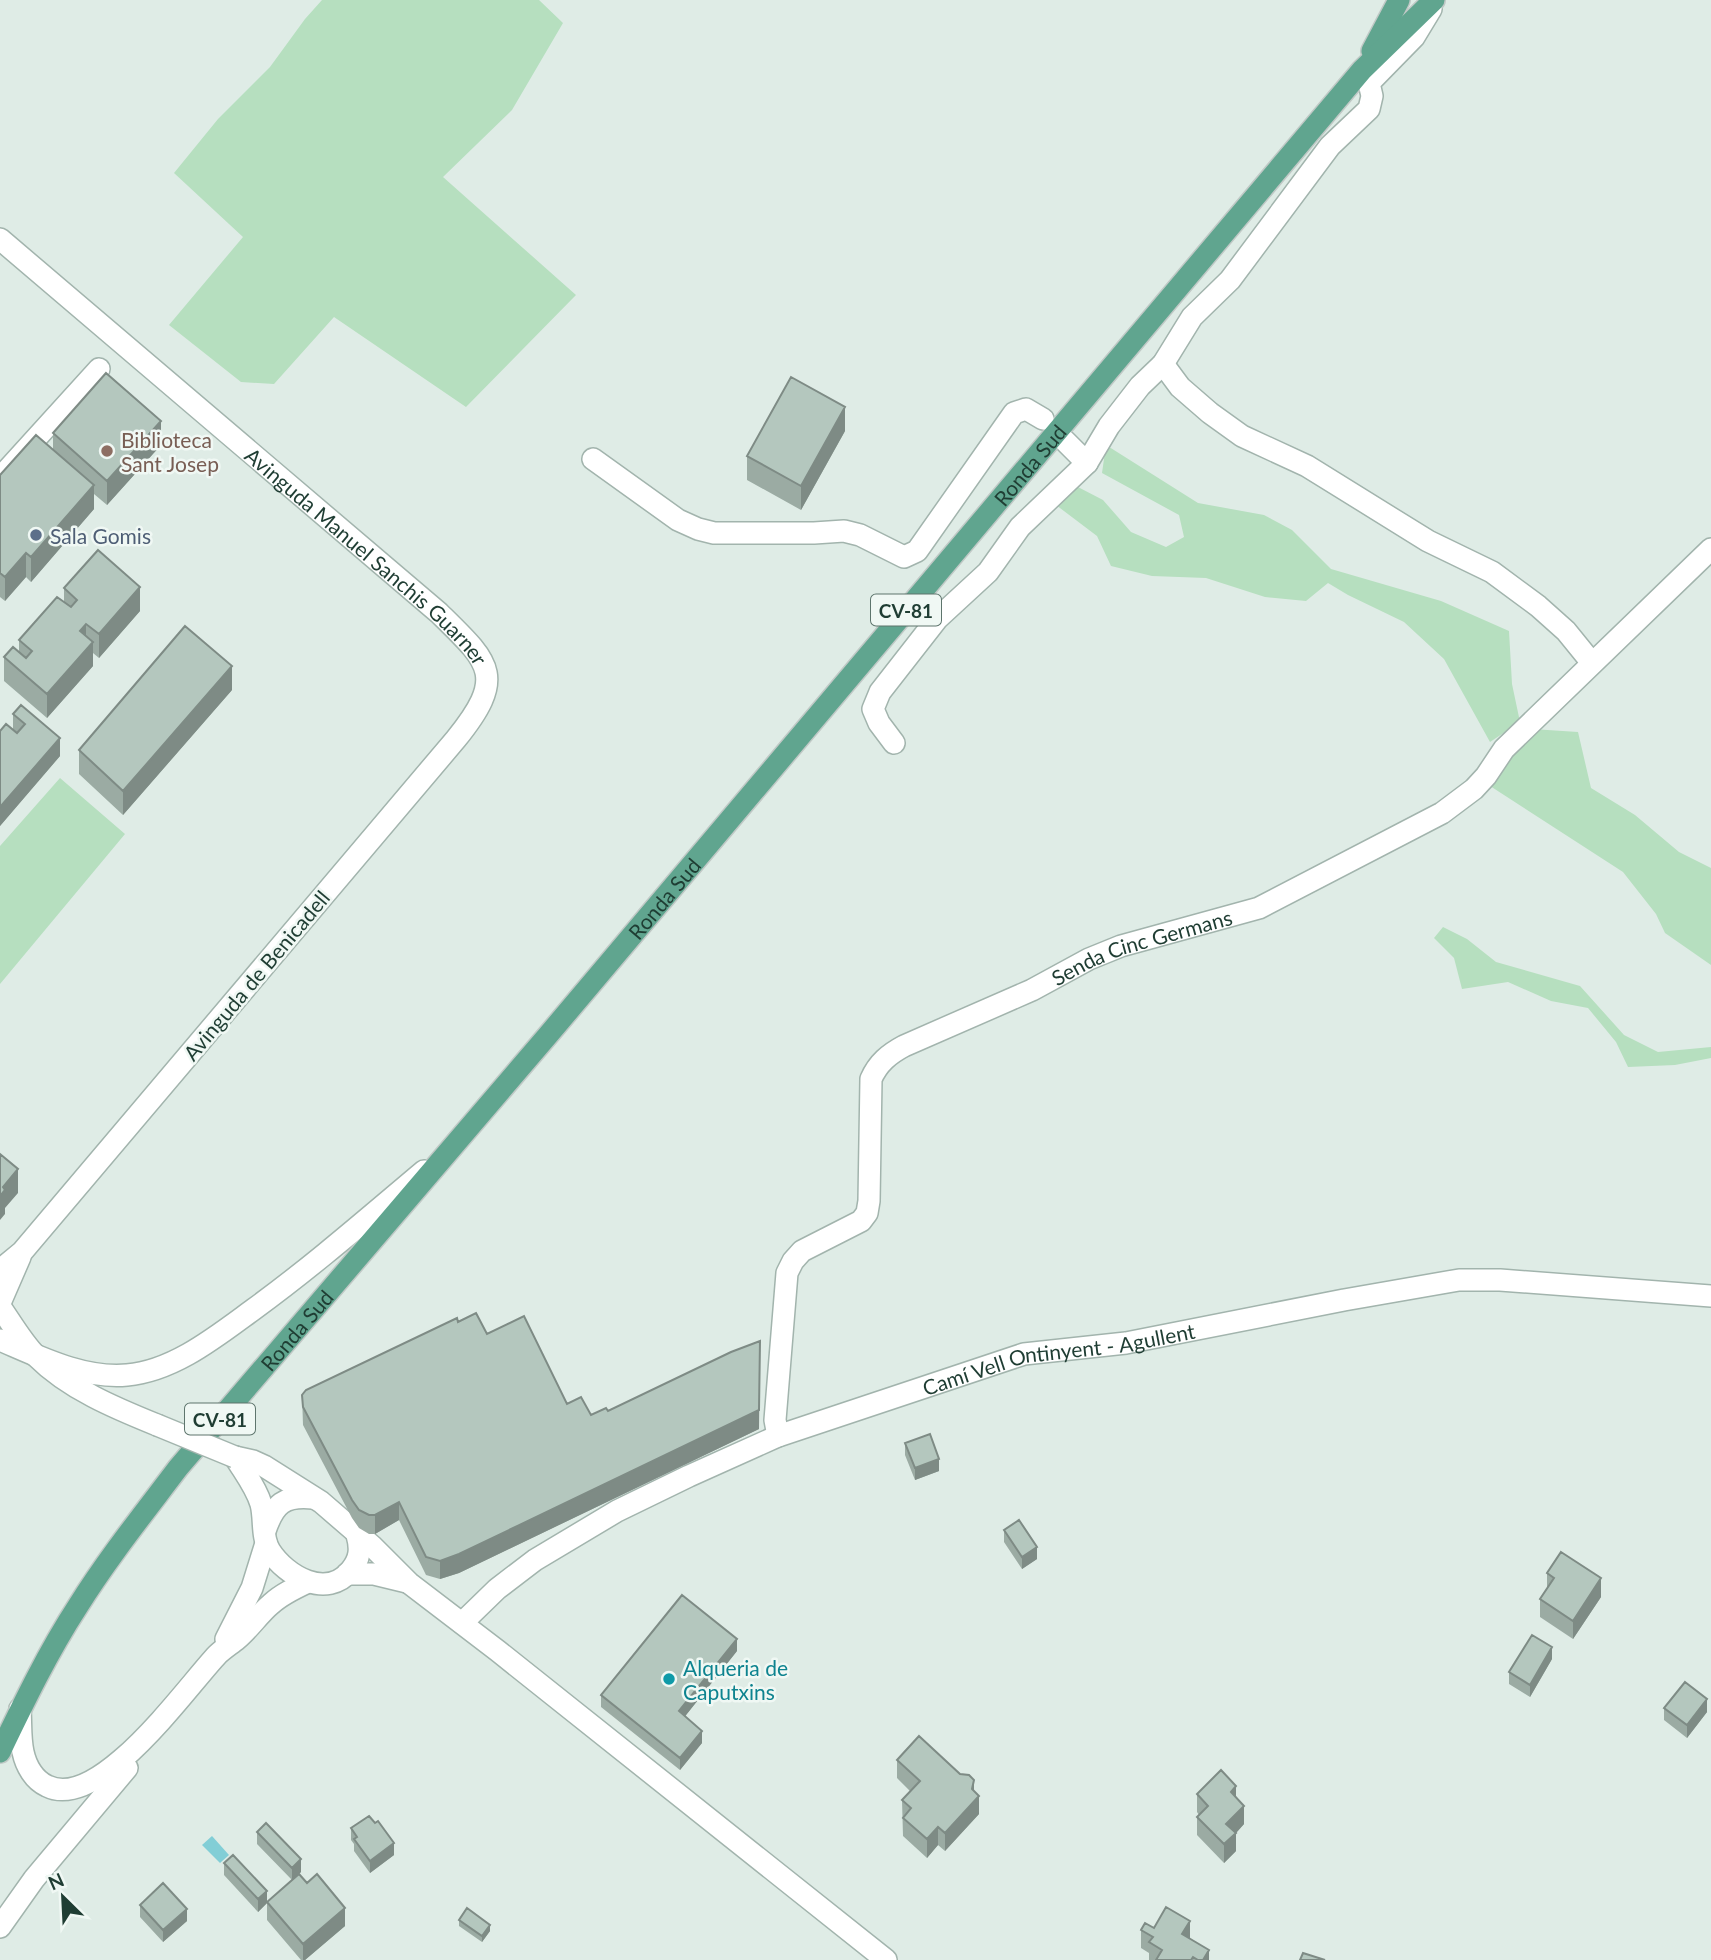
<svg xmlns="http://www.w3.org/2000/svg" width="1711" height="1960" font-family="Lato,sans-serif">
<rect width="100%" height="100%" fill="#dfece6"/>
<path fill="#b6dfbf" d="M 322,0 L 539,0 L 563,23 L 512,110 L 443,177 L 576,295 L 466,407 L 334,317 L 274,384 L 241,382 L 169,325 L 243,237 L 174,173 L 218,119 L 270,67 L 305,19 Z
M 1106,445 L 1198,503 L 1264,515 L 1292,530 L 1331,569 L 1441,601 L 1509,631 L 1512,684 L 1520,722 L 1490,742 L 1444,659 L 1404,622 L 1348,595 L 1328,583 L 1306,601 L 1265,597 L 1206,578 L 1152,576 L 1111,566 L 1097,536 L 1056,505 L 1076,486 L 1103,500 L 1131,532 L 1166,547 L 1184,537 L 1179,515 L 1102,473 Z
M 1532,729 L 1578,732 L 1591,788 L 1635,815 L 1679,852 L 1711,868 L 1711,965 L 1665,933 L 1656,914 L 1623,872 L 1487,784 Z
M 60,778 L 125,834 L 0,984 L 0,846 Z
M 1443,927 L 1467,939 L 1496,962 L 1580,986 L 1624,1035 L 1658,1052 L 1711,1047 L 1711,1058 L 1675,1065 L 1628,1067 L 1616,1042 L 1588,1008 L 1551,1001 L 1508,982 L 1462,989 L 1454,958 L 1434,938 Z"/>
<path fill="#82ced6" d="M 212,1836 L 229,1855 L 220,1863 L 202,1845 Z"/>
<g fill="none" stroke-linecap="round" stroke-linejoin="round">
<defs>
<g id="minor">
<path id="s1" d="M 0,239 L 439,613 C 490,663 507,676 456,739 L 22,1252 L 0,1270"/>
<path d="M 1163,364 L 1180,387 L 1210,413 L 1242,436 L 1307,466 L 1428,541 L 1492,572 L 1538,606 L 1566,631 L 1592,663"/>
<path d="M 1065,441 L 1087,463"/>
<path d="M 593,459 L 678,520 L 698,529 L 714,533 L 814,533 L 844,531 L 860,535 L 904,557 L 917,551 L 1014,413 L 1026,409 L 1043,419"/>
<path d="M 0,478 L 99,369"/>
<path d="M 894,743 L 879,723 L 873,709 L 880,692 L 937,619 L 988,572 L 1020,527 L 1087,463 L 1109,426 L 1140,386 L 1163,364 L 1192,317 L 1230,280 L 1330,146 L 1369,109 L 1372,96 L 1369,83 L 1414,37 L 1431,9"/>
<path d="M 0,1303 L 20,1257"/>
<path d="M 1,1308 C 12,1324 23,1343 36,1356 C 69,1389 115,1408 157,1425"/>
<path d="M 0,1340 C 40,1357 83,1379 127,1375 C 174,1371 217,1336 254,1309 C 313,1266 368,1218 424,1171"/>
<path id="s2" d="M 778,1436 L 775,1420 L 787,1273 L 793,1261 L 802,1251 L 861,1221 L 867,1213 L 869,1201 L 871,1079 C 878,1063 889,1054 904,1046 L 1032,990 L 1089,959 L 1121,946 L 1259,908 L 1442,813 L 1474,789 L 1486,776 L 1504,749 L 1711,549"/>
<path d="M 235,1457 L 253,1461 L 264,1466 L 321,1502 L 372,1546 L 409,1583 L 498,1651 L 886,1960"/>
<path d="M 235,1457 C 244,1472 256,1487 261,1504 C 265,1519 261,1537 270,1551 C 286,1576 327,1600 351,1570 C 360,1559 361,1549 357,1535"/>
<path d="M 265,1531 C 274,1504 284,1495 313,1498"/>
<path d="M 347,1574 L 374,1574 L 407,1582"/>
<path id="s3" d="M 462,1623 L 497,1589 L 535,1560 L 617,1511 L 689,1476 L 778,1436 L 1024,1354 L 1126,1343 L 1344,1300 L 1459,1280 L 1500,1280 L 1711,1296"/>
<path d="M 226,1639 L 252,1588 L 266,1543"/>
<path d="M 20,1709 C 21,1724 20,1739 23,1752 C 26,1766 34,1780 47,1786 C 99,1812 185,1689 217,1655 C 223,1649 231,1644 237,1639 C 250,1628 259,1614 271,1604 C 282,1594 295,1588 308,1582"/>
<path d="M 0,1927 L 34,1879 L 127,1768"/>
</g>
<g id="major">
<path d="M 1372,51 L 1399,0"/>
<path id="s4" d="M 0,1752 C 24,1702 48,1652 78,1606 C 108,1558 144,1513 178,1468 L 549,1034 L 1362,70 L 1434,0"/>
</g>
</defs>
<use href="#minor" stroke="#a2b4ad" stroke-width="24"/>
<use href="#major" stroke="#c0c9c6" stroke-width="24"/>
<use href="#minor" stroke="#fff" stroke-width="21"/>
<use href="#major" stroke="#60a58f" stroke-width="21"/>
<defs>
<path id="minor-bridge" d="M 157,1425 L 235,1457"/>
</defs>
<use href="#minor-bridge" stroke="#a2b4ad" stroke-width="24" stroke-linecap="butt"/>
<use href="#minor-bridge" stroke="#fff" stroke-width="21"/>
</g>
<path fill="#9baba3" d="M 845,431 L 801,510 L 747,480 L 747,456 Z
M 53,433 L 161,445 L 107,505 L 94,494 L 94,509 L 31,582 L 26,577 L 5,601 L 0,597 L 0,475 L 53,450 Z
M 64,588 L 140,611 L 99,658 L 93,653 L 93,666 L 47,718 L 4,681 L 4,657 L 19,652 L 19,640 L 64,602 Z
M 232,690 L 123,815 L 79,774 L 79,750 Z
M 13,714 L 60,756 L 0,826 L 0,731 L 13,730 Z
M 458,1322 L 487,1334 L 567,1404 L 591,1415 L 608,1411 L 759,1429 L 459,1573 L 440,1579 L 426,1575 L 399,1520 L 375,1534 L 369,1534 L 359,1528 L 352,1518 L 303,1425 L 302,1395 Z
M 905,1443 L 939,1471 L 915,1480 L 905,1455 Z
M 1004,1530 L 1037,1559 L 1022,1569 L 1004,1542 Z
M 1547,1573 L 1601,1597 L 1573,1639 L 1540,1617 L 1540,1599 L 1547,1589 Z
M 737,1651 L 685,1716 L 702,1743 L 680,1770 L 601,1707 L 601,1695 Z
M 1552,1659 L 1530,1697 L 1509,1684 L 1509,1672 Z
M 1664,1708 L 1707,1712 L 1687,1738 L 1664,1720 Z
M 897,1760 L 974,1791 L 979,1814 L 945,1851 L 938,1845 L 927,1858 L 903,1836 L 902,1800 L 910,1791 L 897,1778 Z
M 1197,1794 L 1236,1798 L 1244,1824 L 1236,1833 L 1236,1851 L 1224,1863 L 1197,1835 L 1197,1817 L 1199,1815 L 1197,1812 Z
M 351,1828 L 394,1855 L 370,1873 L 354,1851 L 354,1844 L 351,1840 Z
M 257,1832 L 301,1872 L 292,1880 L 257,1844 Z
M 224,1863 L 267,1903 L 258,1912 L 224,1875 Z
M 267,1902 L 345,1926 L 305,1960 L 301,1960 L 267,1920 Z
M 140,1905 L 187,1921 L 163,1942 L 140,1917 Z
M 459,1920 L 490,1931 L 482,1942 L 459,1926 Z
M 1154,1928 L 1190,1939 L 1209,1960 L 1149,1960 L 1149,1953 L 1141,1948 L 1141,1930 Z"/>
<path fill="#7e8b85" d="M 845,407 L 845,431 L 801,510 L 801,486 Z
M 161,421 L 161,445 L 107,505 L 107,481 Z
M 94,485 L 94,509 L 31,582 L 31,557 Z
M 26,553 L 26,577 L 5,601 L 5,577 Z
M 140,587 L 140,611 L 99,658 L 99,634 Z
M 86,624 L 86,648 L 80,631 Z
M 93,642 L 93,666 L 47,718 L 47,694 Z
M 232,666 L 232,690 L 123,815 L 123,791 Z
M 60,738 L 60,756 L 0,826 L 0,807 Z
M 18,1169 L 18,1193 L 5,1208 L 5,1214 L 0,1220 L 0,1196 L 3,1187 Z
M 760,1341 L 759,1429 L 459,1573 L 440,1579 L 440,1561 Z
M 939,1459 L 939,1471 L 915,1480 L 915,1468 Z
M 399,1502 L 399,1520 L 375,1534 L 375,1515 Z
M 1037,1547 L 1037,1559 L 1022,1569 L 1022,1557 Z
M 1601,1578 L 1601,1597 L 1573,1639 L 1573,1621 Z
M 737,1639 L 737,1651 L 679,1724 L 679,1711 Z
M 1552,1647 L 1552,1659 L 1530,1697 L 1530,1685 Z
M 1707,1699 L 1707,1712 L 1687,1738 L 1687,1725 Z
M 702,1731 L 702,1743 L 680,1770 L 680,1758 Z
M 974,1780 L 974,1798 L 979,1796 L 979,1814 L 945,1851 L 945,1833 L 972,1789 Z
M 1236,1786 L 1236,1804 L 1231,1792 Z
M 1244,1806 L 1244,1824 L 1236,1833 L 1236,1851 L 1224,1863 L 1224,1844 L 1226,1824 Z
M 938,1827 L 938,1845 L 927,1858 L 927,1839 Z
M 394,1843 L 394,1855 L 370,1873 L 370,1861 Z
M 301,1859 L 301,1872 L 292,1880 L 292,1868 Z
M 267,1891 L 267,1903 L 258,1912 L 258,1899 Z
M 345,1908 L 345,1926 L 305,1960 L 303,1960 L 303,1944 Z
M 187,1909 L 187,1921 L 163,1942 L 163,1930 Z
M 1190,1921 L 1190,1939 L 1182,1934 Z
M 490,1925 L 490,1931 L 482,1942 L 482,1936 Z
M 1209,1950 L 1209,1960 L 1203,1960 Z"/>
<path fill="#b4c7be" stroke="#7e8b85" stroke-width="2" d="M 106,373 L 161,421 L 107,481 L 53,433 Z
M 791,377 L 845,407 L 801,486 L 747,456 Z
M 36,435 L 94,485 L 31,557 L 26,553 L 5,577 L 0,573 L 0,475 Z
M 98,550 L 140,587 L 99,634 L 86,624 L 80,631 L 93,642 L 47,694 L 4,657 L 13,647 L 26,658 L 32,651 L 19,640 L 57,597 L 71,607 L 77,600 L 64,588 Z
M 185,626 L 232,666 L 123,791 L 79,750 Z
M 21,705 L 60,738 L 0,807 L 0,731 L 6,724 L 17,733 L 25,724 L 13,714 Z
M 0,1154 L 18,1169 L 3,1187 L 5,1190 L 0,1196 Z
M 476,1313 L 487,1334 L 524,1316 L 567,1404 L 581,1397 L 591,1415 L 606,1408 L 608,1411 L 731,1352 L 760,1341 L 759,1410 L 459,1554 L 440,1561 L 426,1557 L 399,1502 L 375,1515 L 369,1515 L 359,1510 L 352,1500 L 303,1407 L 302,1395 L 306,1390 L 457,1318 L 458,1322 Z
M 930,1434 L 939,1459 L 915,1468 L 905,1443 Z
M 1019,1520 L 1037,1547 L 1022,1557 L 1004,1530 Z
M 1561,1552 L 1601,1578 L 1573,1621 L 1540,1599 L 1554,1578 L 1547,1573 Z
M 682,1595 L 737,1639 L 679,1711 L 702,1731 L 680,1758 L 601,1695 Z
M 1532,1635 L 1552,1647 L 1530,1685 L 1509,1672 Z
M 1685,1682 L 1707,1699 L 1687,1725 L 1664,1708 Z
M 919,1736 L 960,1774 L 969,1775 L 974,1780 L 972,1789 L 979,1796 L 945,1833 L 938,1827 L 927,1839 L 903,1818 L 911,1808 L 902,1800 L 920,1781 L 897,1760 Z
M 1221,1770 L 1236,1786 L 1231,1792 L 1244,1806 L 1226,1824 L 1236,1833 L 1224,1844 L 1197,1817 L 1208,1806 L 1197,1794 Z
M 369,1816 L 375,1823 L 378,1821 L 394,1843 L 370,1861 L 354,1839 L 357,1837 L 351,1828 Z
M 266,1823 L 301,1859 L 292,1868 L 257,1832 Z
M 233,1855 L 267,1891 L 258,1899 L 224,1863 Z
M 299,1874 L 307,1883 L 317,1874 L 345,1908 L 303,1944 L 267,1902 Z
M 163,1883 L 187,1909 L 163,1930 L 140,1905 Z
M 1166,1907 L 1190,1921 L 1182,1934 L 1209,1950 L 1203,1960 L 1198,1960 L 1193,1957 L 1191,1960 L 1156,1960 L 1162,1950 L 1149,1942 L 1153,1937 L 1141,1930 L 1145,1923 L 1154,1928 Z
M 467,1908 L 490,1925 L 482,1936 L 459,1920 Z
M 1303,1953 L 1325,1960 L 1300,1960 Z"/>
<circle fill="#8d6e63" stroke="#f0f8f4" stroke-width="2.5" cx="107" cy="451" r="7"/>
<circle fill="#5c6f8a" stroke="#f0f8f4" stroke-width="2.5" cx="36" cy="535" r="7"/>
<circle fill="#0f9aa8" stroke="#f0f8f4" stroke-width="2.5" cx="669" cy="1679" r="7"/>
<g text-anchor="middle" dominant-baseline="central" stroke-width="5" stroke-linejoin="round" paint-order="stroke">
<g fill="#f0f8f4" stroke="#5e756d" stroke-width="2">
<rect x="871" y="594.5" width="70" height="31" rx="5"/>
<rect x="185" y="1403.5" width="70" height="31" rx="5"/>
</g>
<g font-size="19" font-weight="bold" fill="#1f3d33">
<text x="906" y="610">CV-81</text>
<text x="220" y="1419">CV-81</text>
</g>
<g font-size="21" fill="#785e54" stroke="#f0f8f4" text-anchor="start">
<text x="121" y="439">Biblioteca<tspan x="121" dy="24">Sant Josep</tspan></text>
</g>
<g font-size="21" fill="#1f3d33" stroke="#f0f8f4">
<text stroke="none"><textPath href="#s4" startOffset="1652">Ronda Sud</textPath></text>
<text stroke="none"><textPath href="#s1" startOffset="485">Avinguda Manuel Sanchis Guarner</textPath></text>
<text stroke="none"><textPath href="#s4" startOffset="1085">Ronda Sud</textPath></text>
<text stroke="none"><textPath href="#s2" startOffset="707">Senda Cinc Germans</textPath></text>
<text transform="translate(256 975) rotate(-50)">Avinguda de Benicadell</text>
<text stroke="none"><textPath href="#s4" startOffset="518">Ronda Sud</textPath></text>
<text stroke="none"><textPath href="#s3" startOffset="662">Camí Vell Ontinyent - Agullent</textPath></text>
</g>
<g font-size="21" fill="#4e5e75" stroke="#f0f8f4" text-anchor="start">
<text x="50" y="535">Sala Gomis</text>
</g>
<g font-size="21" fill="#0d838f" stroke="#f0f8f4" text-anchor="start">
<text x="683" y="1667">Alqueria de<tspan x="683" dy="24">Caputxins</tspan></text>
</g>
</g>
<g transform="translate(63 1897) rotate(336)" stroke="#f0f8f4" stroke-width="5" paint-order="stroke">
<path d="M0-5L12 26L0 18L-12 26Z" fill="#1f3d33"/>
<text y="-10" font-size="19" font-weight="bold" text-anchor="middle" fill="#1f3d33">N</text>
</g>
</svg>
